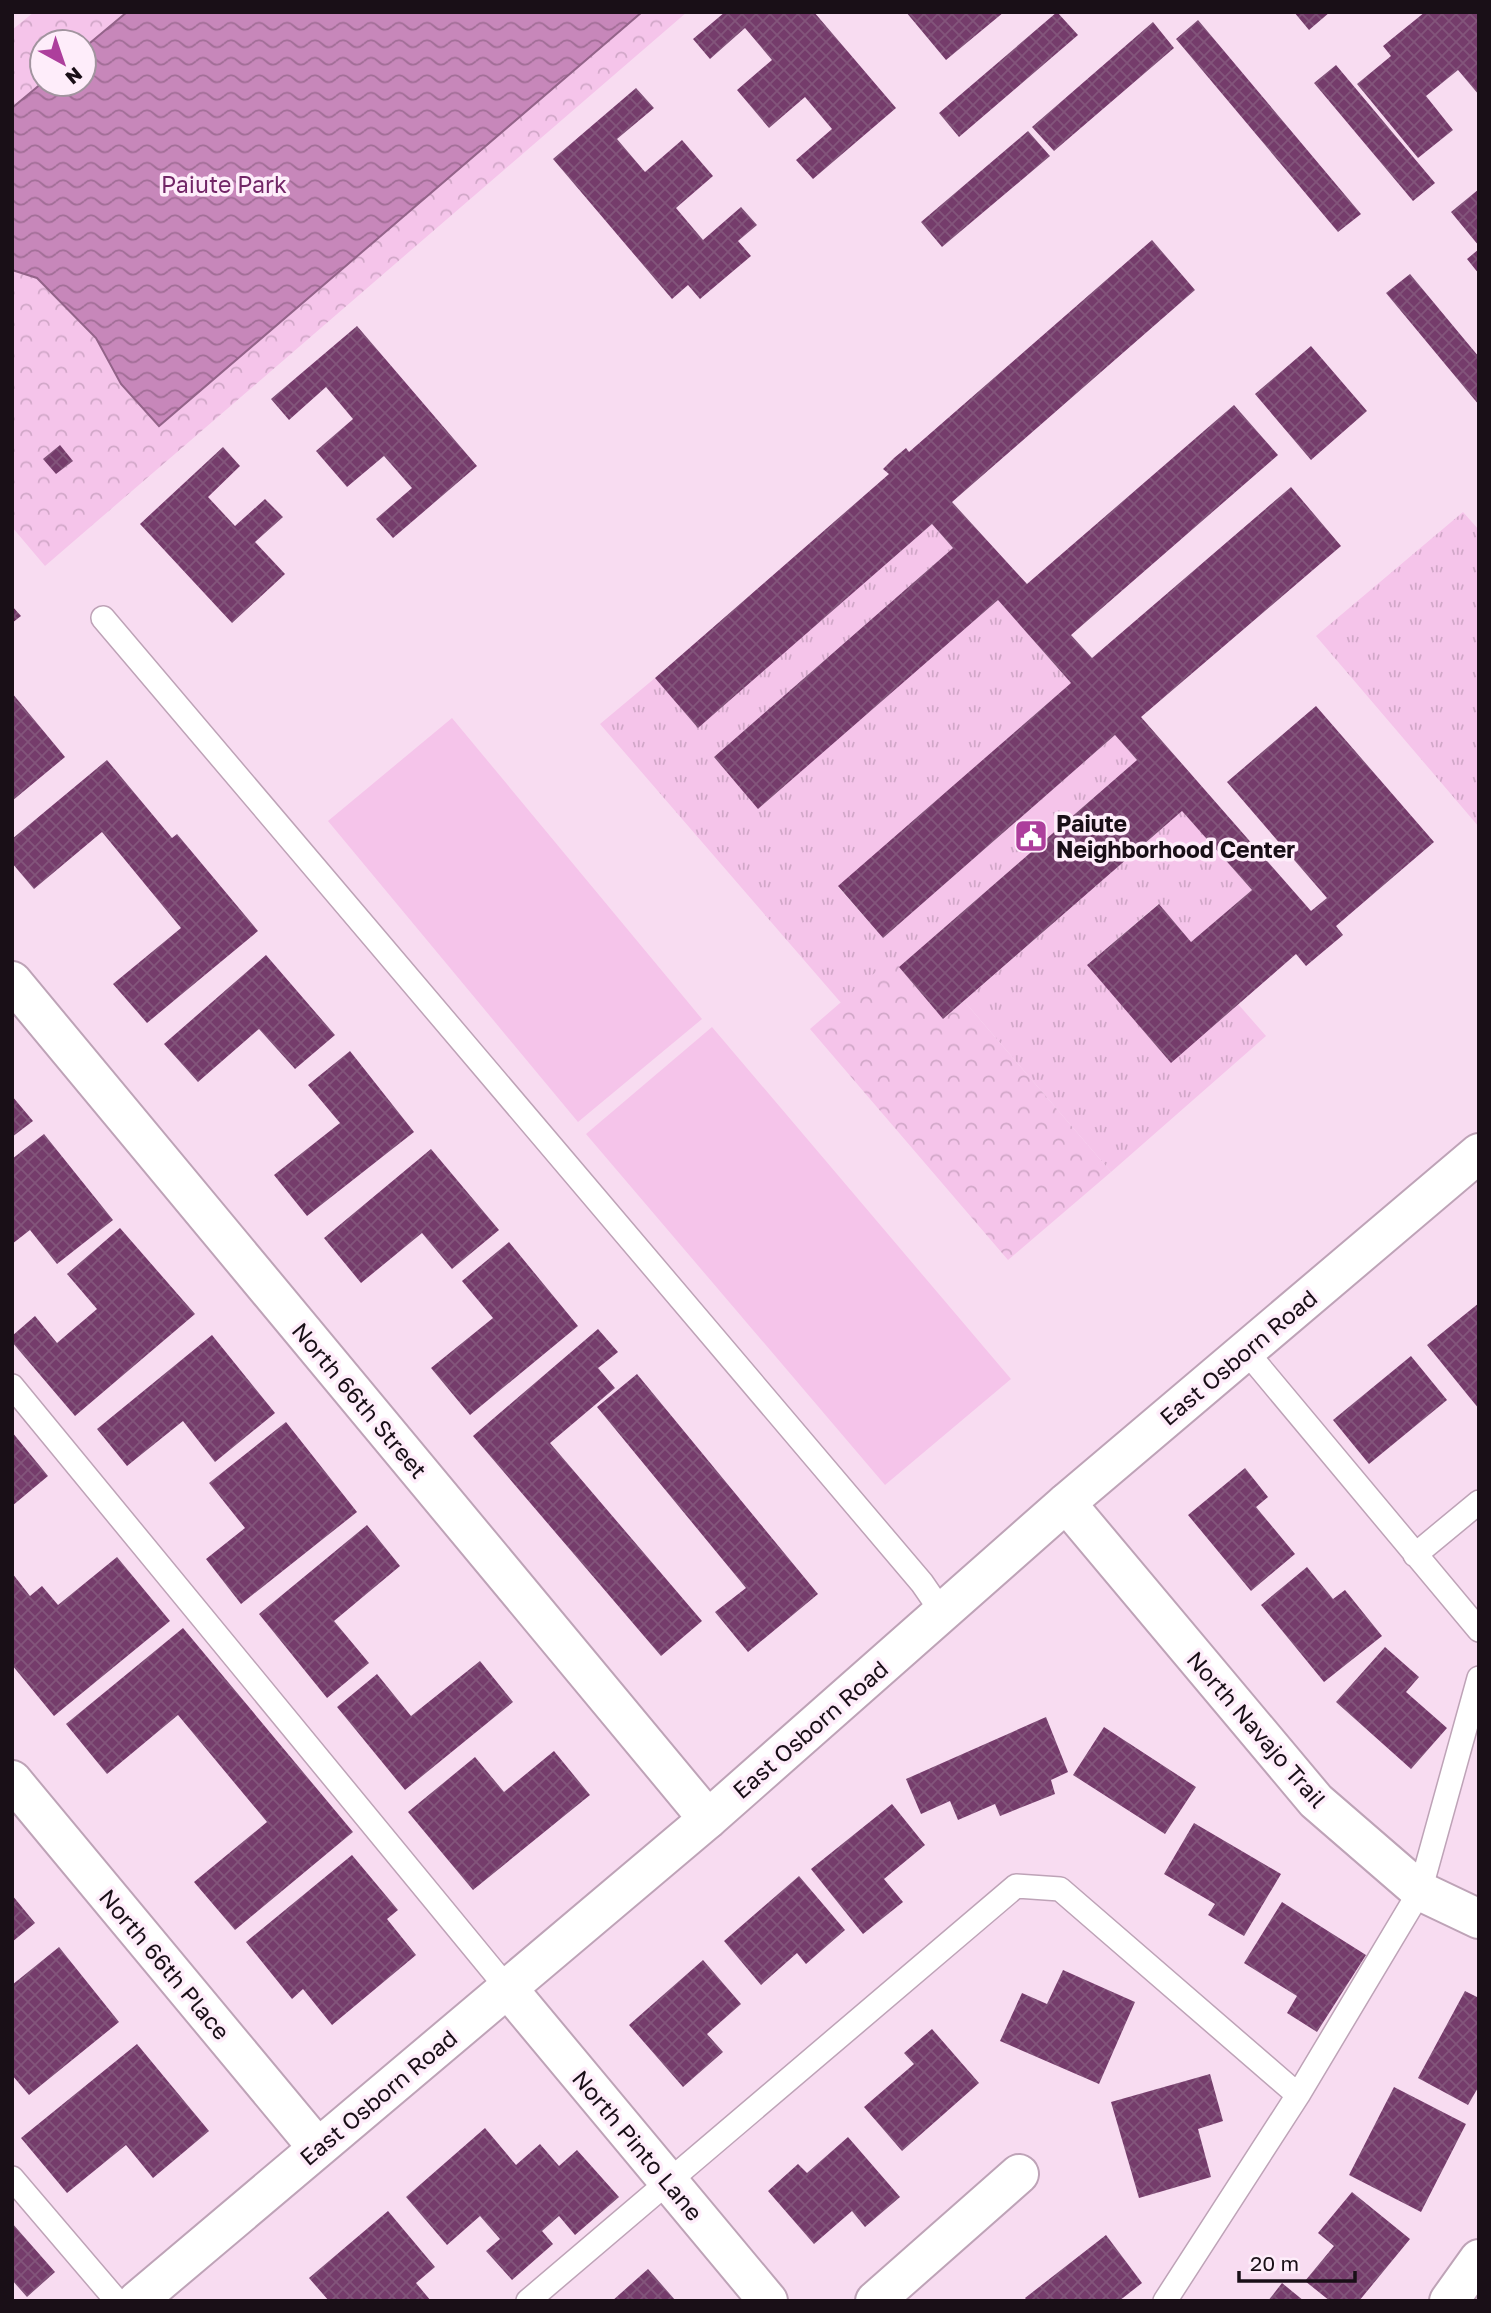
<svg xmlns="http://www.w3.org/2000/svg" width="1491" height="2313" font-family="'Golos Text',sans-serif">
<defs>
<pattern id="grass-tufts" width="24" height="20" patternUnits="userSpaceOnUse" patternTransform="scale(1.75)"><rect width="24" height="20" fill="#f5c4ea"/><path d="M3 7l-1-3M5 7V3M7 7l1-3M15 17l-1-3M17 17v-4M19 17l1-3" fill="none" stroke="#d1a7c8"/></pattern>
<pattern id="park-crowns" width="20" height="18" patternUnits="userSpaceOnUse" patternTransform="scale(1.75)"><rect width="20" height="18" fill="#f5c4ea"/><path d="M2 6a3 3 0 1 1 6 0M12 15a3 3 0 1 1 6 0" fill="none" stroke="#d1a7c8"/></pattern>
<pattern id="water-waves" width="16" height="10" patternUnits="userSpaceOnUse" patternTransform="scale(1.75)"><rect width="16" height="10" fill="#c787ba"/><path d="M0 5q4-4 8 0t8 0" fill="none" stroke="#a16d96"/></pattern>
<pattern id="building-cross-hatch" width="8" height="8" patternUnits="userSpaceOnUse" patternTransform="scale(1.75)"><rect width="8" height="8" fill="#753c6b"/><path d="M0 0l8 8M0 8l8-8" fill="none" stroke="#83557b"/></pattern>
</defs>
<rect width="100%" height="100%" fill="#f8dcf1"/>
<path fill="url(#grass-tufts)" d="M 1463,512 L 1479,530 L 1479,827 L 1316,636 Z
M 932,524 L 953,548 L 714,757 L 758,808 L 998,600 L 1071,683 L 838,887 L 883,938 L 1115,735 L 1137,760 L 899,967 L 906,976 L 855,1019 L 600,724 L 655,678 L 698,727 Z
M 1182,811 L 1252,890 L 1191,942 L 1158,904 L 1087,965 L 1238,1004 L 1266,1036 L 1111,1172 L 964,1001 Z"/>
<path fill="url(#park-crowns)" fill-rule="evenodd" d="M 34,12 L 687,12 L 45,566 L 12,527 L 12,30 ZM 42,42 L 84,42 L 84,84 L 42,84 Z
M 892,958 L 943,1019 L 964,1001 L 1111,1172 L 1008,1260 L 810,1029 Z"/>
<path fill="#f5c4ea" d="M 452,718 L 702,1019 L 578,1122 L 328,821 Z
M 712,1027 L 1011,1379 L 885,1485 L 586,1134 Z"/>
<path fill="url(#water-waves)" stroke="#936389" stroke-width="2" d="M 127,12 L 642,12 L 159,426 L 121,384 L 96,338 L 37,278 L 12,270 L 12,108 L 42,83 L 84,84 L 84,48 Z"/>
<path fill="url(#building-cross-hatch)" d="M 725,12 L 814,12 L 896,108 L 813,179 L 796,160 L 832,129 L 805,97 L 769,128 L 737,90 L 772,60 L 745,28 L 710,59 L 693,39 Z
M 906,12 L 1004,12 L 946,60 Z
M 1057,12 L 1078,35 L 959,137 L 939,113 Z
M 1294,12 L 1330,12 L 1309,30 Z
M 1425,12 L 1479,12 L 1479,95 L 1458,70 L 1426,96 L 1453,130 L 1418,158 L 1357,84 L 1391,56 L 1383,46 Z
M 1198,20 L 1361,214 L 1338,232 L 1176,39 Z
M 1153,22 L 1174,48 L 1054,151 L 1032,127 Z
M 1336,65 L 1435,183 L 1413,201 L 1314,83 Z
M 636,88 L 654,108 L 617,139 L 645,172 L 682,140 L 713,176 L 676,208 L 703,240 L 741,207 L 757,225 L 738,241 L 751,256 L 700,299 L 688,285 L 672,299 L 553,159 Z
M 1028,131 L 1050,156 L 942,247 L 921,222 Z
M 1479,189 L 1479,246 L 1451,212 Z
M 1152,240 L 1195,290 L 952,502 L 1027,584 L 1234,405 L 1278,455 L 1071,635 L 1092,658 L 1291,487 L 1341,546 L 1141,717 L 1311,911 L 1327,898 L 1227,782 L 1316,706 L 1434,842 L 1336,926 L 1343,935 L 1306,966 L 1296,954 L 1171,1063 L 1087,965 L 1159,904 L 1191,942 L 1252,890 L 1182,811 L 943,1019 L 899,967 L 1137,760 L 1115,735 L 883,938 L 838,886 L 1071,683 L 998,600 L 758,809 L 714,757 L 953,548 L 932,524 L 698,728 L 655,678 L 889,474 L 883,469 L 894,458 L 906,448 L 909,452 Z
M 1479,249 L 1479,274 L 1467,259 Z
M 1410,274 L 1479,357 L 1479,405 L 1386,293 Z
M 357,326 L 477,466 L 393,538 L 376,519 L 412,488 L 384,456 L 347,487 L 316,451 L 353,419 L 326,387 L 289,420 L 271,399 Z
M 1311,346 L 1367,411 L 1311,460 L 1255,394 Z
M 60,445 L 73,461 L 56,474 L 43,459 Z
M 223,447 L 240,466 L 208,497 L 235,526 L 265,499 L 283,517 L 255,542 L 285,574 L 232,623 L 140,524 Z
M 12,606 L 21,616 L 12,623 Z
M 12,693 L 65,757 L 12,801 Z
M 107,760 L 172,838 L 177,834 L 258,931 L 147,1023 L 113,984 L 181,928 L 102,832 L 34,889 L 12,863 L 12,839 Z
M 266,955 L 335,1035 L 295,1069 L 259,1029 L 198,1082 L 164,1044 Z
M 350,1051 L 414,1132 L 307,1216 L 274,1175 L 340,1123 L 308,1085 Z
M 12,1096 L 33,1121 L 12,1137 Z
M 44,1134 L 113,1220 L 57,1264 L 30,1230 L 12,1244 L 12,1159 Z
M 431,1149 L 499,1230 L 452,1269 L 422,1233 L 361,1283 L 324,1238 Z
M 120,1228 L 195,1314 L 75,1416 L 12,1342 L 12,1336 L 35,1316 L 57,1343 L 97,1309 L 67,1274 Z
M 509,1242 L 578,1326 L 470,1415 L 431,1368 L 493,1318 L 462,1281 Z
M 1479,1303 L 1479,1409 L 1427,1345 Z
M 598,1329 L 618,1352 L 598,1368 L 615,1388 L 550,1443 L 702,1621 L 661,1656 L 473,1436 Z
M 212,1335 L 275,1413 L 215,1462 L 183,1421 L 127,1466 L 97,1429 Z
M 1411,1356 L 1447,1400 L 1369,1464 L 1333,1420 Z
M 637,1374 L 818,1594 L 748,1652 L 715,1612 L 746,1588 L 597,1407 Z
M 286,1422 L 357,1512 L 241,1604 L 206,1559 L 245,1528 L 209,1483 Z
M 12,1432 L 48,1476 L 12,1506 Z
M 1245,1468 L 1268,1497 L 1256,1507 L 1295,1554 L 1251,1591 L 1188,1515 Z
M 367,1525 L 400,1566 L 334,1621 L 369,1663 L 327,1698 L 259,1614 Z
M 117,1557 L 170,1621 L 54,1716 L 12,1665 L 12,1573 L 30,1596 L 42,1586 L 58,1605 Z
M 1307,1567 L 1333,1599 L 1345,1590 L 1382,1636 L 1324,1682 L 1261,1605 Z
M 183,1628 L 353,1832 L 235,1930 L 194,1882 L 267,1822 L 178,1715 L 107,1774 L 66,1724 Z
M 1385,1647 L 1419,1677 L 1406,1692 L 1447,1728 L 1411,1769 L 1336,1702 Z
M 480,1661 L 513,1702 L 405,1790 L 337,1707 L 377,1674 L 411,1716 Z
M 1046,1717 L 1068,1772 L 1051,1780 L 1055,1794 L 1000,1816 L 995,1804 L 958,1820 L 950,1801 L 921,1814 L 906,1779 Z
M 1104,1727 L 1196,1787 L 1165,1834 L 1073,1775 Z
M 554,1751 L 590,1795 L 473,1890 L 408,1812 L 475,1757 L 504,1792 Z
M 892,1804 L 925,1845 L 884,1879 L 903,1902 L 863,1934 L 811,1869 Z
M 1194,1823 L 1281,1874 L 1244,1936 L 1208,1915 L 1215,1904 L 1164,1874 Z
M 352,1855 L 398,1910 L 387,1919 L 416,1955 L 332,2025 L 303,1989 L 292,1999 L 246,1942 Z
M 799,1876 L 845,1930 L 806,1964 L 797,1953 L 761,1985 L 724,1941 Z
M 12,1895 L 35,1923 L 12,1942 Z
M 1282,1902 L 1366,1955 L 1317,2032 L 1287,2013 L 1297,1996 L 1244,1963 Z
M 59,1947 L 119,2022 L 29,2095 L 12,2075 L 12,1985 Z
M 703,1960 L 741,2004 L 707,2034 L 723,2052 L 683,2087 L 629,2025 Z
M 1063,1970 L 1135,2002 L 1099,2084 L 1000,2041 L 1022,1993 L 1047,2004 Z
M 1465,1991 L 1479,1998 L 1479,2086 L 1468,2105 L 1418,2078 Z
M 932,2029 L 979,2083 L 902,2151 L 864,2107 L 914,2064 L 904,2053 Z
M 137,2044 L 209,2131 L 153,2178 L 126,2145 L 67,2193 L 21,2138 Z
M 1210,2074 L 1223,2121 L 1198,2129 L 1211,2177 L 1139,2198 L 1111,2102 Z
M 1394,2087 L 1466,2124 L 1421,2212 L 1349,2175 Z
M 485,2128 L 516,2165 L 540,2144 L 559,2166 L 577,2150 L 619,2197 L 575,2235 L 559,2216 L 542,2231 L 553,2244 L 512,2280 L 486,2251 L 500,2239 L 480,2216 L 447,2245 L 406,2197 Z
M 848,2137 L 900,2197 L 865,2227 L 852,2211 L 814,2244 L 768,2191 L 798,2164 L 807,2173 Z
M 1352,2192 L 1410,2239 L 1359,2301 L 1330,2301 L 1305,2281 L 1334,2246 L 1318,2233 Z
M 388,2211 L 435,2267 L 416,2283 L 431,2301 L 329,2301 L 309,2278 Z
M 12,2223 L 55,2272 L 27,2297 L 12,2280 Z
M 1106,2235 L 1142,2283 L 1119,2301 L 1027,2301 L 1025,2298 Z
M 648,2269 L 676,2301 L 612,2301 Z
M 1282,2283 L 1304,2301 L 1268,2301 Z"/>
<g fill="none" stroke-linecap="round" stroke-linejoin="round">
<defs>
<path id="service" d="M 103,618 L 922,1583 L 942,1612
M 1245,1350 L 1479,1630
M 12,1386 L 508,1989
M 1415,1555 L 1479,1502
M 12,2178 L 117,2301
M 528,2301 L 1016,1886 L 1060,1889 L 1298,2095
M 1165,2301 L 1298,2095 L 1420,1891 L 1479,1678"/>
<path id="minor" d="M 12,981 L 708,1819
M 1066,1503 L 1316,1801 L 1420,1891 L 1479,1919
M 12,1780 L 317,2147
M 508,1989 L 768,2301
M 875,2301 L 1019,2174
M 1449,2301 L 1479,2259"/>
<path id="secondary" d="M 137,2301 L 708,1819 L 1066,1503 L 1479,1153"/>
</defs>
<use href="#service" stroke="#bea3b7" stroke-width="26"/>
<use href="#minor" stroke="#bea3b7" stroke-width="42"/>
<use href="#secondary" stroke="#bea3b7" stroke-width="42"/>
<use href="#service" stroke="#fff" stroke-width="23"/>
<use href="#minor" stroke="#fff" stroke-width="38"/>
<use href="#secondary" stroke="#fff" stroke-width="38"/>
</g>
<defs>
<symbol id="civic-square" viewBox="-11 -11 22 22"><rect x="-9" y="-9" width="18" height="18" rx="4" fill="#ad3e9c" stroke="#feedfa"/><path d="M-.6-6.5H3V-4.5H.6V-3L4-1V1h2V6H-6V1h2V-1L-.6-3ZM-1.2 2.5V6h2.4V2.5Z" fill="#fff"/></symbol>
</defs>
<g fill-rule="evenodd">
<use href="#civic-square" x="1012" y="817" width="38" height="38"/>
</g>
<g text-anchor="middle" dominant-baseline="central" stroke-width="7" stroke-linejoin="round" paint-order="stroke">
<g font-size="23" fill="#712566" stroke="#feedfa">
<text x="224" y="184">Paiute Park</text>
</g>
<g font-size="23" font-weight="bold" fill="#190f17" stroke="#feedfa" text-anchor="start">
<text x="1056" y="823">Paiute<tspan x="1056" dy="26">Neighborhood Center</tspan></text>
</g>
<g font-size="23" fill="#190f17" stroke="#feedfa">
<text transform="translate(1238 1357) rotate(-40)">East Osborn Road</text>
<text transform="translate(360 1400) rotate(50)">North 66th Street</text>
<text transform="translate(810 1729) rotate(-41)">East Osborn Road</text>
<text transform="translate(1257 1729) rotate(49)">North Navajo Trail</text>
<text transform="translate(165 1964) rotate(50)">North 66th Place</text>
<text transform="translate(378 2097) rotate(-40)">East Osborn Road</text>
<text transform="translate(638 2145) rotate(50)">North Pinto Lane</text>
</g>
</g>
<rect width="1491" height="2313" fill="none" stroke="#190f17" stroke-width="28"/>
<g transform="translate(63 63) rotate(140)"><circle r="33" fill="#feedfa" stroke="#a2949f" stroke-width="2"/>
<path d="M0-5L12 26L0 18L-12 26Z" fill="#ad3e9c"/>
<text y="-10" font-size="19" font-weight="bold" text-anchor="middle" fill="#190f17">N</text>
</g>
<path d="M1239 2271v10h116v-10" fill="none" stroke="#190f17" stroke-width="3.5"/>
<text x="1250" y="2271" font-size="21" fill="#190f17" stroke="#feedfa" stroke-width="5" paint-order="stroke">20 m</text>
</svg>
